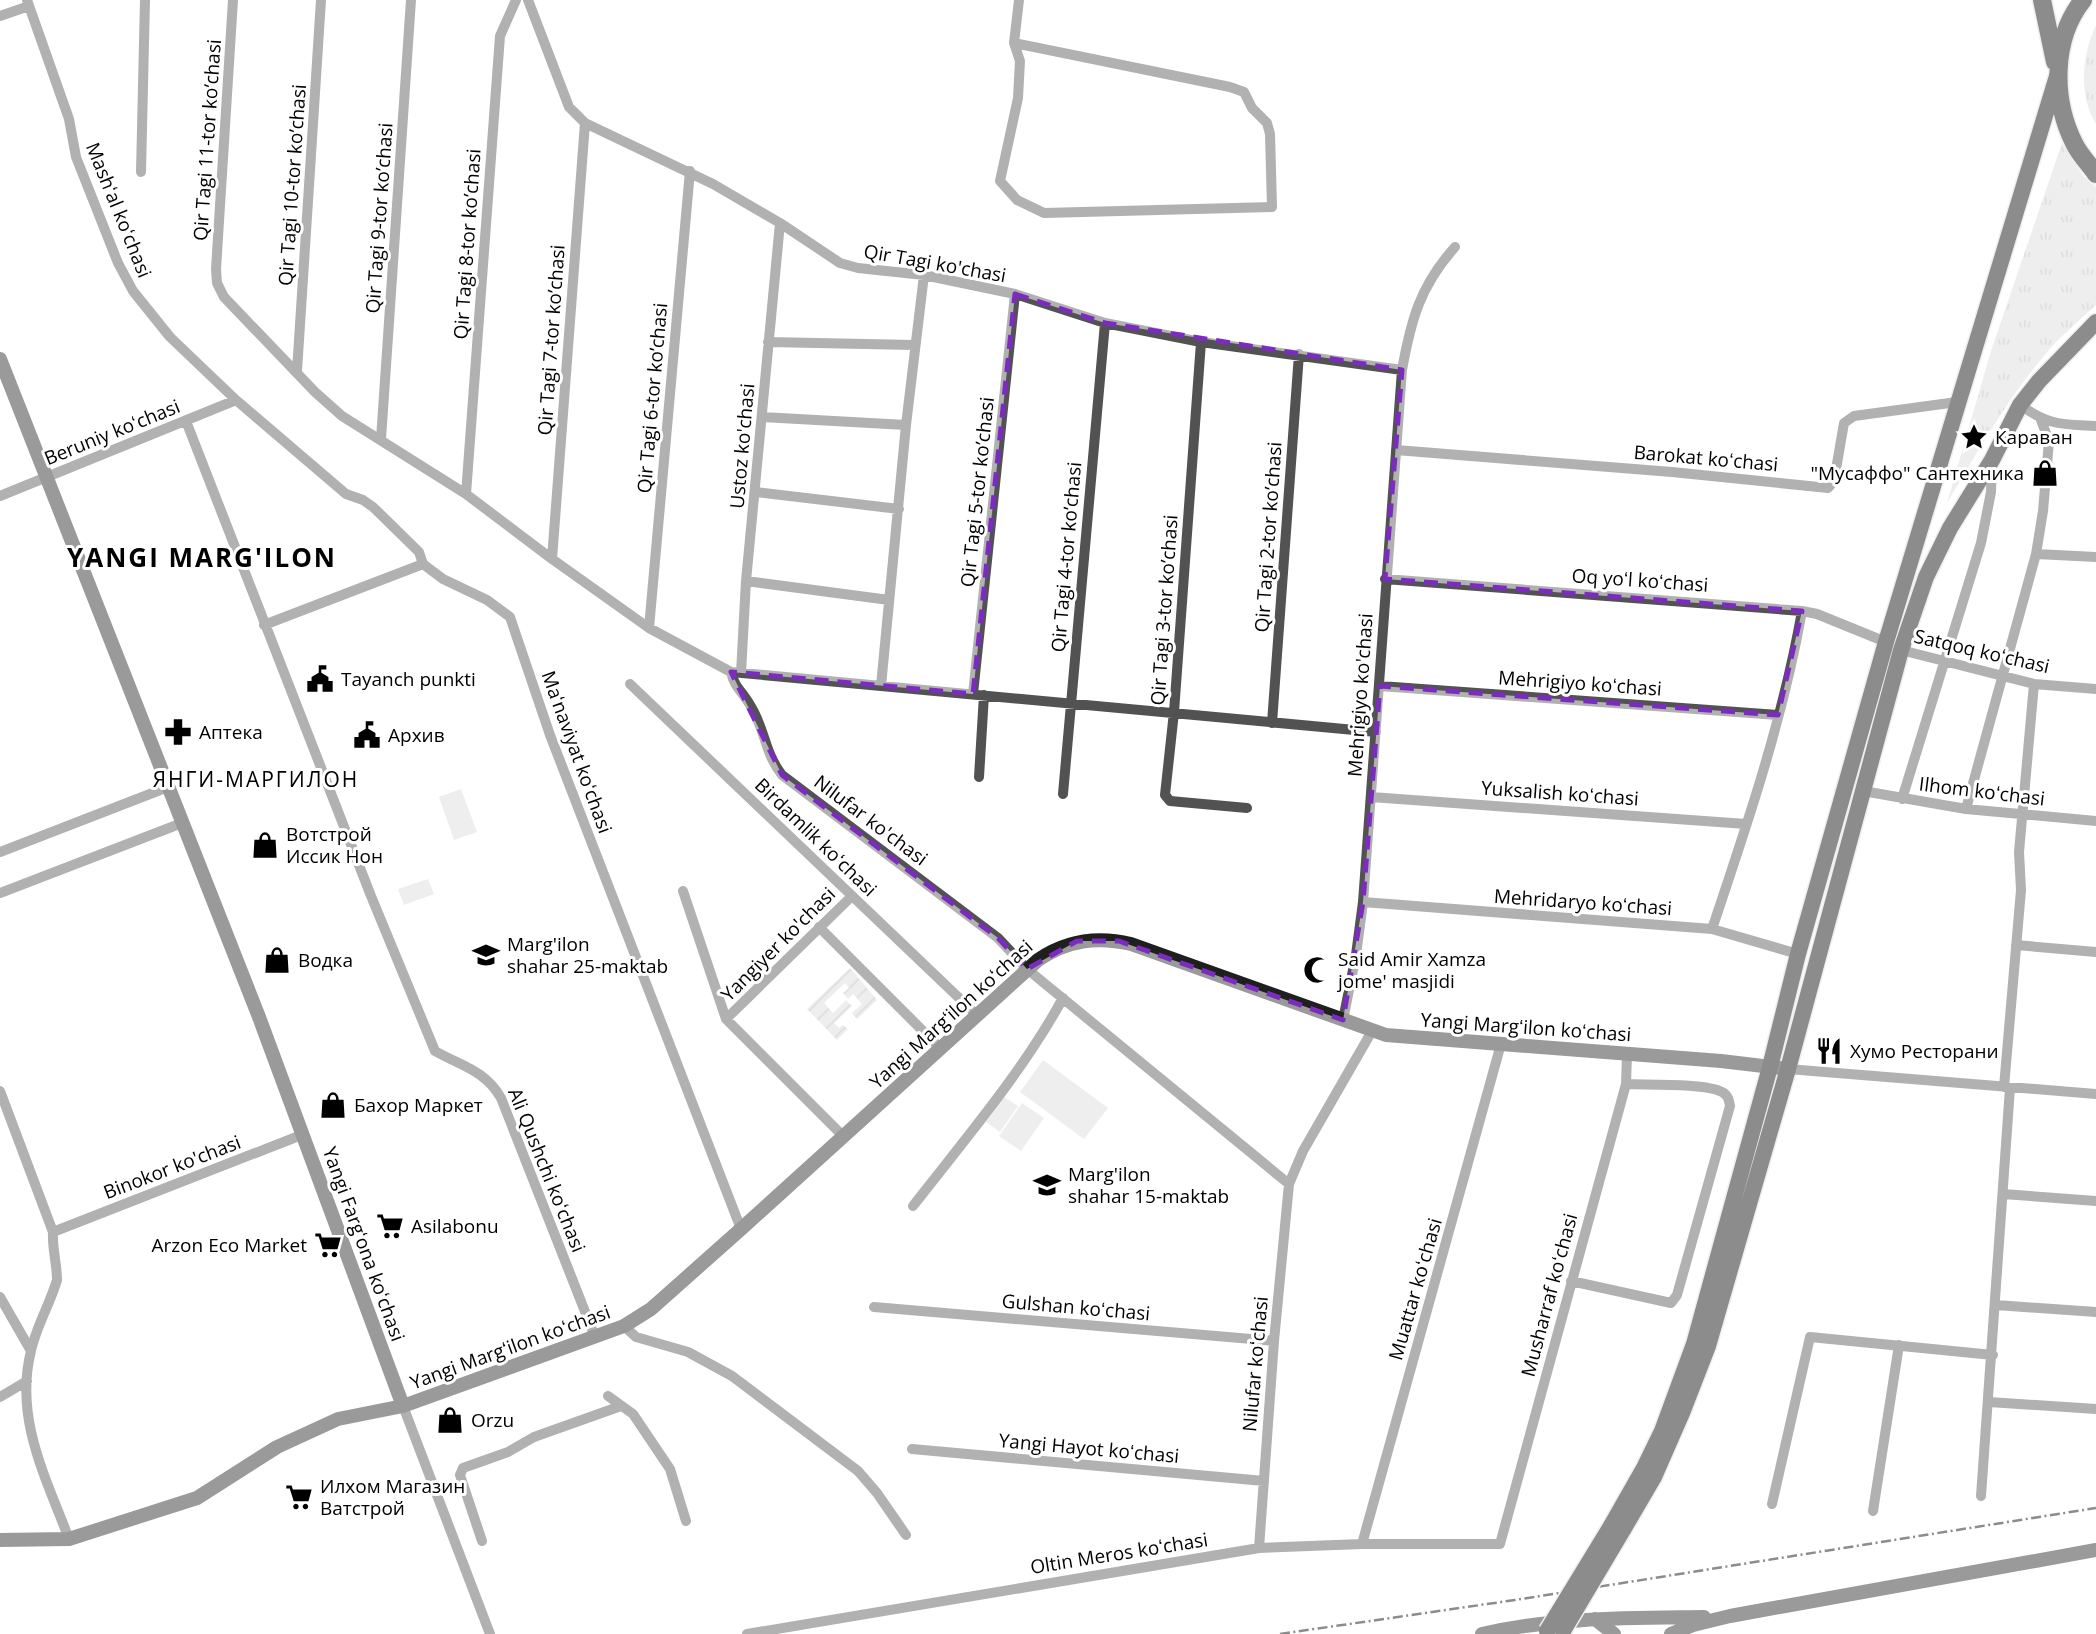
<svg xmlns="http://www.w3.org/2000/svg" width="2096" height="1634" font-family="'Open Sans',sans-serif">
<defs>
<pattern id="grass-tufts" width="24" height="20" patternUnits="userSpaceOnUse" patternTransform="scale(1.75)"><rect width="24" height="20" fill="#d9d9d9"/><path d="M3 7l-1-3M5 7V3M7 7l1-3M15 17l-1-3M17 17v-4M19 17l1-3" fill="none" stroke="#b8b8b8"/></pattern>
<pattern id="garden-furrows" width="10" height="10" patternUnits="userSpaceOnUse" patternTransform="scale(1.75)"><rect width="10" height="10" fill="#d9d9d9"/><path d="M-1 1l2-2M0 10L10 0M9 11l2-2" fill="none" stroke="#b8b8b8"/></pattern>
</defs>
<rect width="100%" height="100%" fill="#fff"/>
<path fill="url(#grass-tufts)" d="M 2096,25 L 2096,124 C 2078,94 2082,55 2096,25 Z
M 2062,143 L 2083,176 L 2096,187 L 2096,305 C 2080,320 2063,334 2049,350 C 2008,397 1978,451 1947,503 L 1991,351 Z"/>
<path fill="url(#garden-furrows)" d="M 850,968 L 877,1000 L 857,1019 L 852,1013 L 862,1004 L 853,994 L 848,999 L 843,993 L 849,988 L 845,983 L 824,1003 L 833,1013 L 846,1000 L 852,1006 L 834,1023 L 839,1028 L 843,1025 L 848,1029 L 837,1040 L 807,1009 Z"/>
<path fill="#d9d9d9" d="M 461,789 L 477,832 L 454,840 L 439,797 Z
M 428,879 L 434,894 L 404,905 L 398,889 Z
M 1043,1060 L 1108,1108 L 1084,1139 L 1020,1092 Z
M 1004,1097 L 1018,1106 L 1000,1132 L 986,1122 Z
M 1022,1103 L 1044,1118 L 1021,1151 L 999,1136 Z"/>
<g fill="none" stroke-linecap="round" stroke-linejoin="round">
<defs>
<path id="primary" d="M 1611,1526 L 1644,1468 L 1662,1431 L 1694,1344 L 1770,1067 L 1798,954 L 1886,642 L 2057,76
M 1623,1530 L 1654,1477 L 1682,1413 L 1708,1346 L 1788,1069 L 1901,650 L 1926,577 L 1950,528 L 1992,460 L 2020,405 L 2039,381 L 2096,322"/>
<path id="highway" d="M 2042,0 L 2055,62
M 2083,0 C 2052,39 2052,99 2074,143 C 2079,154 2089,164 2096,174"/>
</defs>
<use href="#primary" stroke="#dbdbdb" stroke-width="19"/>
<use href="#highway" stroke="#dbdbdb" stroke-width="21"/>
<path stroke="#525252" stroke-width="10" d="M 27,0 L 69,119 L 76,157 L 118,263 L 133,291 L 170,337 L 236,400 L 346,494 L 363,500 L 373,507 L 419,552 L 423,564 L 443,579 L 487,600 L 510,617 L 550,735 L 741,1229
M 233,0 L 216,269 L 217,283 L 224,297 L 315,392 L 342,416 L 466,494 L 552,559 L 649,628 L 731,672 L 1376,732
M 528,0 L 569,107 L 585,123 L 713,184 L 780,223 L 840,263 L 858,268 L 924,275 L 1015,294 L 1105,323 L 1201,342 L 1402,370
M 0,16 L 29,6
M 1014,43 L 1230,87 L 1244,92 L 1252,108 L 1267,123 L 1270,134 L 1272,207 L 1044,213 L 1017,200 L 1000,181 L 1018,98 L 1020,61 L 1014,43 L 1019,0
M 141,172 L 145,0
M 768,342 L 914,345
M 1201,342 L 1174,712 L 1165,795 L 1170,801 L 1247,808
M 297,371 L 321,0
M 2020,405 C 2050,426 2061,424 2096,426
M 762,417 L 906,425
M 186,421 L 371,896 L 435,1051 C 461,1066 485,1070 501,1098 L 595,1337
M 381,439 L 411,0
M 1396,450 L 1672,472 L 1828,488 L 1834,481 L 1844,423 L 1854,416 L 1957,402
M 756,492 L 899,509
M 466,494 L 500,36 L 516,0
M 0,496 L 236,400
M 2036,554 L 2096,557
M 552,559 L 585,123
M 1385,579 L 1802,611 L 1817,614 L 1886,642
M 746,581 L 889,600
M 264,625 L 423,564
M 649,628 L 690,171
M 1901,650 L 2034,684 L 2096,689
M 731,672 C 734,687 743,692 750,705 C 765,728 764,752 782,775 L 998,938 L 1027,969 L 1289,1184
M 741,673 L 746,581 L 780,223
M 630,684 L 977,1015
M 881,686 L 906,425 L 924,275
M 1380,686 L 1778,715
M 973,694 L 1015,294
M 1272,723 L 1299,354
M 979,777 L 984,695
M 1863,791 L 1966,809 L 2096,821
M 1063,794 L 1105,323
M 1371,797 L 1746,824
M 1902,799 L 1981,543 L 1991,492 L 1992,466
M 1966,809 L 2036,554 L 2043,511 L 2049,441 L 2041,420
M 0,852 L 168,787
M 683,891 L 726,1019
M 0,893 L 182,823
M 1363,902 L 1712,929 L 1798,954
M 819,927 L 940,1048
M 1712,929 C 1747,825 1783,719 1802,611
M 2016,945 L 2096,952
M 1343,1020 L 1356,955 L 1363,902 L 1402,370 C 1411,320 1420,286 1455,247
M 1788,1069 L 2096,1094
M 2004,1087 L 2021,890 L 2019,852 L 2034,684
M 0,1091 L 53,1232 C 52,1248 57,1264 57,1280 C 50,1304 36,1327 31,1351 C 14,1418 46,1478 69,1539
M 843,1136 L 726,1019 L 852,896
M 2003,1194 L 2096,1201
M 913,1206 C 965,1139 1022,1073 1063,998
M 53,1232 L 304,1134
M 1571,1281 L 1671,1303 L 1677,1295 L 1730,1106 C 1729,1100 1728,1095 1722,1092 C 1706,1083 1647,1085 1626,1084
M 0,1297 L 31,1351
M 1996,1305 L 2096,1312
M 874,1307 L 1274,1341
M 624,1326 L 636,1337 L 688,1352 L 732,1376 L 858,1471 L 877,1493 L 906,1535
M 608,1396 L 633,1414 L 670,1469 L 686,1521
M 0,1397 L 27,1381
M 1989,1402 L 2096,1409
M 403,1406 L 490,1634
M 912,1449 L 1264,1481
M 1981,1496 L 2010,1088
M 1772,1504 L 1810,1337 L 1993,1355
M 1873,1511 L 1899,1345
M 482,1541 L 460,1475 L 463,1468 L 508,1452 L 534,1437 L 621,1406
M 1362,1544 L 1501,1044
M 1259,1548 L 1274,1341 L 1289,1184 L 1303,1151 L 1372,1031
M 747,1634 L 1259,1548 L 1362,1544 L 1500,1544 L 1626,1084 L 1627,1054"/>
<path stroke="#1f1f1f" stroke-width="14" d="M 0,359 L 259,1017 L 403,1406
M 0,1540 L 69,1539 L 197,1498 L 277,1447 L 338,1419 L 403,1406 L 624,1326 L 651,1309 L 741,1229 L 1038,960 C 1067,940 1097,936 1131,944 L 1386,1035 L 1721,1061 L 1788,1069
M 1595,1619 L 1614,1634
M 1482,1634 C 1555,1617 1629,1618 1704,1617
M 1671,1634 L 1693,1625 L 1730,1616 L 2096,1550"/>
<use href="#primary" stroke="#000" stroke-width="16"/>
<use href="#highway" stroke="#000" stroke-width="18"/>
<path stroke="#000" stroke-width="2.5" stroke-dasharray="10 3.5 2 3.5" stroke-linecap="butt" d="M 1280,1634 L 1515,1600 L 2096,1508"/>
<defs>
<path id="primary-bridge" d="M 1547,1631 L 1611,1526
M 1563,1631 L 1623,1530"/>
</defs>
<use href="#primary-bridge" stroke="#dbdbdb" stroke-width="19" stroke-linecap="butt"/>
<use href="#primary-bridge" stroke="#000" stroke-width="16"/>
</g>
<path d="M0 0H2096V1634H0ZM 1015,294 L 1105,323 L 1402,370 L 1385,579 L 1802,611 L 1778,715 L 1380,686 L 1363,902 L 1343,1020 L 1119,941 L 1077,941 L 1027,969 L 998,938 L 782,775 L 731,672 L 973,694 Z" fill="#fff" fill-opacity=".55" fill-rule="evenodd"/>
<path fill="none" stroke="#7b2cbf" stroke-width="5" stroke-dasharray="14 9" stroke-linejoin="round" d="M 1015,294 L 1105,323 L 1402,370 L 1385,579 L 1802,611 L 1778,715 L 1380,686 L 1363,902 L 1343,1020 L 1119,941 L 1077,941 L 1027,969 L 998,938 L 782,775 L 731,672 L 973,694 Z"/>
<defs>
<symbol id="sight-bare" viewBox="-9 -9 18 18"><path d="M0-6L1.8-2.2L6-1.7L2.9 1.2L3.7 5.4L0 3.3L-3.7 5.4L-2.9 1.2L-6-1.7L-1.8-2.2Z" fill="#000" stroke="#fff" stroke-width="2.5" paint-order="stroke"/></symbol>
<symbol id="shop-bare" viewBox="-9 -9 18 18"><path d="M-5-2.5h2.3a2.7 3.5 0 0 1 5.4 0H5L5.5 6h-11ZM-1.5-2.5h3a1.5 2.3 0 0 0-3 0Z" fill="#000" stroke="#fff" stroke-width="2.5" paint-order="stroke"/></symbol>
<symbol id="civic-bare" viewBox="-9 -9 18 18"><path d="M-.6-6.5H3V-4.5H.6V-3L4-1V1h2V6H-6V1h2V-1L-.6-3ZM-1.2 2.5V6h2.4V2.5Z" fill="#000" stroke="#fff" stroke-width="2.5" paint-order="stroke"/></symbol>
<symbol id="pharmacy-bare" viewBox="-9 -9 18 18"><path d="M-2-6h4v4h4v4h-4v4h-4v-4h-4v-4h4Z" fill="#000" stroke="#fff" stroke-width="2.5" paint-order="stroke"/></symbol>
<symbol id="school-bare" viewBox="-9 -9 18 18"><path d="M0-5L7-2L0 1L-7-2ZM-4 1L0 2.5L4 1V4Q0 6-4 4Z" fill="#000" stroke="#fff" stroke-width="2.5" paint-order="stroke"/></symbol>
<symbol id="mosque-bare" viewBox="-9 -9 18 18"><path d="M3.5-4.9A6 6 0 1 0 3.5 4.9A5 5 0 1 1 3.5-4.9Z" fill="#000" stroke="#fff" stroke-width="2.5" paint-order="stroke"/></symbol>
<symbol id="restaurant-bare" viewBox="-9 -9 18 18"><path d="M-5-6h1v4h1v-4h1v4h1v-4h1v5L-1.5 .5V6h-2V.5L-5-1ZM5-6V6H3V1.5H1.5Q1.5-4 5-6Z" fill="#000" stroke="#fff" stroke-width="2.5" paint-order="stroke"/></symbol>
<symbol id="supermarket-bare" viewBox="-9 -9 18 18"><path d="M-6-5.5h2.5l.6 2H6L4.5 2H-2.5L-4.4-4H-6ZM-1.5 3.2a1.3 1.3 0 1 0 .1 0ZM3 3.2a1.3 1.3 0 1 0 .1 0Z" fill="#000" stroke="#fff" stroke-width="2.5" paint-order="stroke"/></symbol>
</defs>
<g fill-rule="evenodd">
<use href="#sight-bare" x="1955" y="418" width="38" height="38"/>
<use href="#shop-bare" x="2026" y="454" width="38" height="38"/>
<use href="#civic-bare" x="301" y="660" width="38" height="38"/>
<use href="#pharmacy-bare" x="159" y="713" width="38" height="38"/>
<use href="#civic-bare" x="348" y="716" width="38" height="38"/>
<use href="#shop-bare" x="246" y="826" width="38" height="38"/>
<use href="#school-bare" x="467" y="936" width="38" height="38"/>
<use href="#shop-bare" x="258" y="941" width="38" height="38"/>
<use href="#mosque-bare" x="1298" y="951" width="38" height="38"/>
<use href="#restaurant-bare" x="1810" y="1032" width="38" height="38"/>
<use href="#shop-bare" x="314" y="1086" width="38" height="38"/>
<use href="#school-bare" x="1028" y="1166" width="38" height="38"/>
<use href="#supermarket-bare" x="371" y="1207" width="38" height="38"/>
<use href="#supermarket-bare" x="309" y="1226" width="38" height="38"/>
<use href="#shop-bare" x="431" y="1401" width="38" height="38"/>
<use href="#supermarket-bare" x="280" y="1478" width="38" height="38"/>
</g>
<g text-anchor="middle" dominant-baseline="central" stroke-width="6" stroke-linejoin="round" paint-order="stroke">
<g font-size="19" fill="#000" stroke="#fff">
<text transform="translate(207 140) rotate(-86)">Qir Tagi 11-tor koʼchasi</text>
<text transform="translate(292 185) rotate(-86)">Qir Tagi 10-tor koʼchasi</text>
<text transform="translate(119 210) rotate(68)">Mashʻal koʻchasi</text>
<text transform="translate(379 218) rotate(-86)">Qir Tagi 9-tor koʼchasi</text>
<text transform="translate(467 244) rotate(-86)">Qir Tagi 8-tor koʼchasi</text>
<text transform="translate(935 263) rotate(10)">Qir Tagi ko'chasi</text>
<text transform="translate(551 340) rotate(-86)">Qir Tagi 7-tor koʼchasi</text>
<text transform="translate(652 398) rotate(-85)">Qir Tagi 6-tor koʼchasi</text>
<text transform="translate(112 432) rotate(-22)">Beruniy koʻchasi</text>
<text transform="translate(742 446) rotate(-85)">Ustoz ko'chasi</text>
<text transform="translate(1706 458) rotate(5)">Barokat koʻchasi</text>
<text transform="translate(977 492) rotate(-84)">Qir Tagi 5-tor koʼchasi</text>
<text transform="translate(1268 537) rotate(-86)">Qir Tagi 2-tor koʼchasi</text>
<text transform="translate(1066 557) rotate(-85)">Qir Tagi 4-tor koʼchasi</text>
<text transform="translate(1640 580) rotate(4)">Oq yoʻl koʻchasi</text>
<text transform="translate(1164 610) rotate(-86)">Qir Tagi 3-tor koʼchasi</text>
<text transform="translate(1982 651) rotate(13)">Satqoq koʻchasi</text>
<text transform="translate(1580 683) rotate(4)">Mehrigiyo koʻchasi</text>
<text transform="translate(1360 695) rotate(-86)">Mehrigiyo ko'chasi</text>
<text transform="translate(577 752) rotate(70)">Maʻnaviyat koʻchasi</text>
<text transform="translate(1982 791) rotate(7)">Ilhom koʻchasi</text>
<text transform="translate(1560 793) rotate(4)">Yuksalish koʻchasi</text>
<text transform="translate(871 820) rotate(37)">Nilufar ko'chasi</text>
<text transform="translate(816 837) rotate(44)">Birdamlik koʻchasi</text>
<text transform="translate(1583 902) rotate(4)">Mehridaryo koʻchasi</text>
<text transform="translate(778 944) rotate(-45)">Yangiyer ko'chasi</text>
<text transform="translate(951 1014) rotate(-42)">Yangi Margʻilon koʻchasi</text>
<text transform="translate(1526 1027) rotate(4)">Yangi Margʻilon koʻchasi</text>
<text transform="translate(172 1167) rotate(-21)">Binokor ko'chasi</text>
<text transform="translate(547 1170) rotate(68)">Ali Qushchi koʻchasi</text>
<text transform="translate(364 1244) rotate(70)">Yangi Fargʻona koʻchasi</text>
<text transform="translate(1415 1289) rotate(-74)">Muattar koʻchasi</text>
<text transform="translate(1549 1295) rotate(-75)">Musharraf koʻchasi</text>
<text transform="translate(1076 1307) rotate(5)">Gulshan koʻchasi</text>
<text transform="translate(510 1347) rotate(-20)">Yangi Margʻilon koʻchasi</text>
<text transform="translate(1255 1364) rotate(-85)">Nilufar koʻchasi</text>
<text transform="translate(1089 1448) rotate(5)">Yangi Hayot koʻchasi</text>
<text transform="translate(1119 1553) rotate(-9)">Oltin Meros koʻchasi</text>
</g>
<g font-size="19" fill="#000" stroke="#fff" text-anchor="start">
<text x="1995" y="437">Караван</text>
<text x="2024" y="473" text-anchor="end">"Мусаффо" Сантехника</text>
<text x="341" y="679">Tayanch punkti</text>
<text x="199" y="732">Аптека</text>
<text x="388" y="735">Архив</text>
<text x="286" y="834">Вотстрой<tspan x="286" dy="22">Иссик Нон</tspan></text>
<text x="507" y="944">Marg'ilon<tspan x="507" dy="22">shahar 25-maktab</tspan></text>
<text x="1338" y="959">Said Amir Xamza<tspan x="1338" dy="22">jome' masjidi</tspan></text>
<text x="298" y="960">Водка</text>
<text x="1850" y="1051">Хумо Ресторани</text>
<text x="354" y="1105">Бахор Маркет</text>
<text x="1068" y="1174">Marg'ilon<tspan x="1068" dy="22">shahar 15-maktab</tspan></text>
<text x="411" y="1226">Asilabonu</text>
<text x="307" y="1245" text-anchor="end">Arzon Eco Market</text>
<text x="471" y="1420">Orzu</text>
<text x="320" y="1486">Илхом Магазин<tspan x="320" dy="22">Ватстрой</tspan></text>
</g>
<g font-size="21" letter-spacing="2" fill="#000" stroke="#fff">
<text x="256" y="779">ЯНГИ-МАРГИЛОН</text>
</g>
<g font-size="26" font-weight="bold" letter-spacing="2" fill="#000" stroke="#fff">
<text x="202" y="557">YANGI MARG'ILON</text>
</g>
</g>
</svg>
